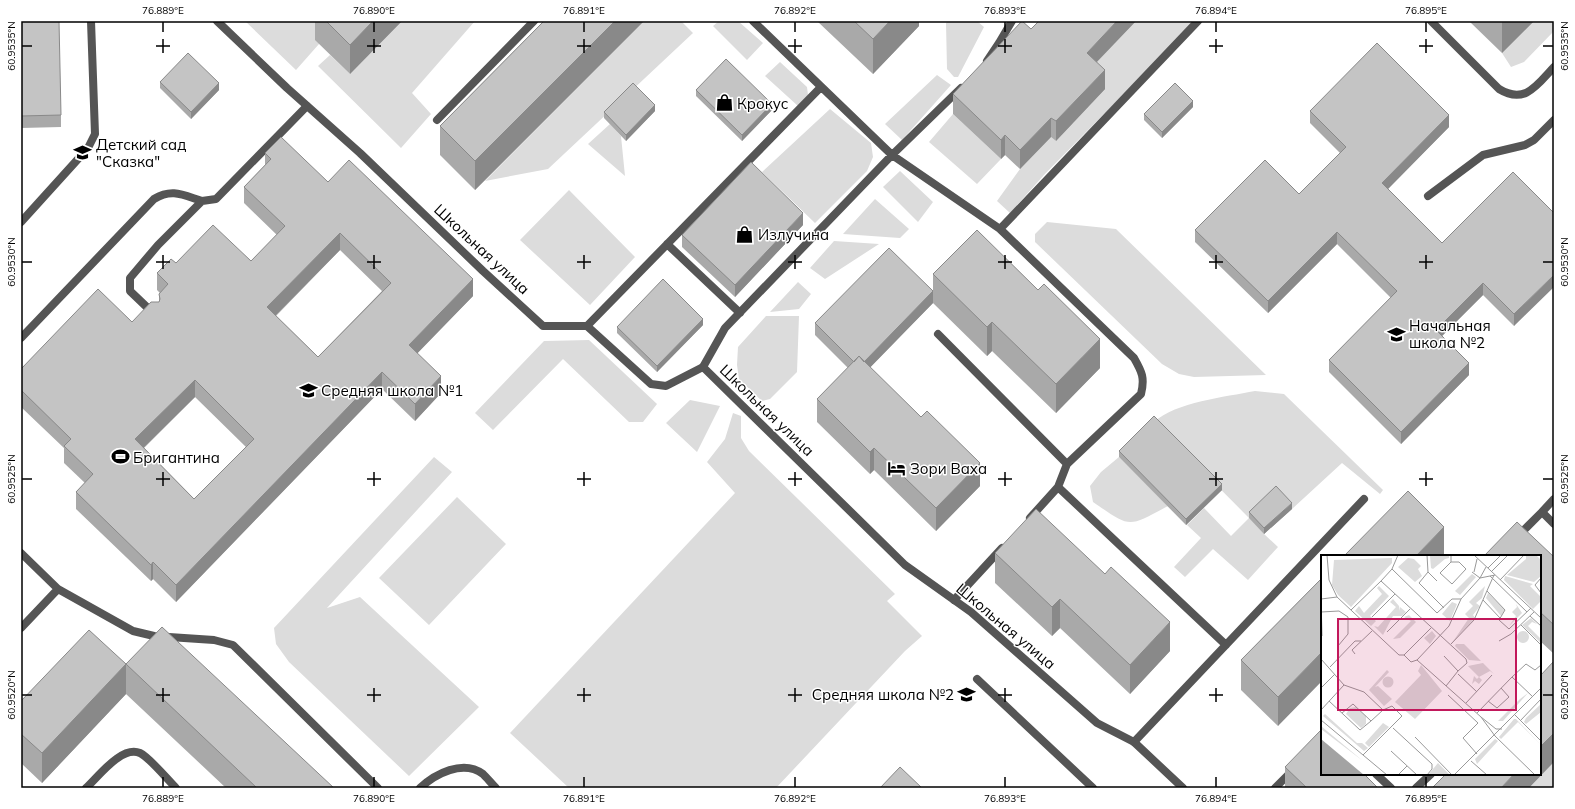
<svg xmlns="http://www.w3.org/2000/svg" width="1575" height="809" font-family="Mulish,sans-serif">
<rect width="100%" height="100%" fill="#fff"/>
<path fill="#dcdcdc" d="M 245,21 L 334,21 L 319,44 L 296,70 Z
M 402,21 L 475,21 L 412,93 L 431,114 L 401,148 L 318,66 L 330,55 L 350,74 Z
M 644,21 L 681,21 L 693,33 L 548,169 L 485,181 Z
M 719,21 L 738,21 L 763,43 L 747,60 L 713,26 Z
M 948,21 L 977,21 L 984,27 L 958,77 L 954,77 L 947,69 L 946,23 Z
M 1136,21 L 1195,21 L 1044,175 L 1010,213 L 997,201 L 1020,169 L 1051,137 L 1056,141 L 1104,89 L 1088,71 Z
M 1534,21 L 1554,21 L 1554,31 L 1524,62 L 1511,67 L 1502,53 Z
M 780,62 L 807,87 L 808,95 L 798,106 L 765,76 Z
M 937,75 L 951,85 L 902,140 L 885,124 Z
M 830,109 L 871,143 L 873,157 L 867,171 L 815,223 L 762,172 Z
M 953,114 L 1001,159 L 977,184 L 929,142 Z
M 610,124 L 621,136 L 625,176 L 588,144 Z
M 900,171 L 933,202 L 918,222 L 883,187 Z
M 569,190 L 635,257 L 590,305 L 520,240 Z
M 875,199 L 909,229 L 900,238 L 843,234 Z
M 1047,222 L 1116,229 L 1266,375 L 1194,377 L 1179,374 L 1162,364 L 1035,242 L 1035,234 Z
M 834,241 L 879,244 L 825,279 L 810,268 Z
M 798,282 L 811,294 L 799,309 L 770,312 Z
M 766,316 L 799,316 L 797,372 L 770,399 L 762,401 L 739,379 L 737,365 L 738,347 Z
M 589,340 L 657,404 L 643,422 L 629,422 L 563,359 L 493,430 L 475,413 L 544,341 Z
M 1255,391 L 1284,394 L 1383,490 L 1380,494 L 1342,463 L 1292,509 L 1276,492 L 1264,534 L 1278,547 L 1248,580 L 1213,549 L 1185,577 L 1174,567 L 1201,538 L 1187,525 L 1204,508 L 1231,536 L 1249,518 L 1154,422 C 1176,402 1225,397 1255,391 Z
M 690,400 L 720,406 L 697,452 L 666,423 Z
M 733,413 L 741,416 L 741,438 L 749,451 L 895,594 L 887,601 L 922,636 L 905,651 L 776,788 L 569,788 L 510,733 L 735,493 L 707,462 L 725,439 Z
M 434,457 L 452,472 L 327,608 L 360,597 L 479,707 L 409,776 L 289,662 L 276,644 L 274,628 Z
M 1119,457 L 1168,506 C 1127,528 1131,528 1093,502 L 1090,486 L 1101,472 Z
M 457,497 L 506,544 L 429,625 L 379,578 Z
M 1554,762 L 1554,788 L 1529,788 Z"/>
<g fill="none" stroke-linecap="round" stroke-linejoin="round">
<path stroke="#555" stroke-width="8" d="M 753,21 L 892,155 L 1000,229 L 1134,358 C 1142,372 1145,378 1141,394 L 1067,464
M 1431,21 L 1499,89 C 1525,105 1537,85 1554,67
M 987,61 L 999,43 L 1012,21
M 437,120 L 534,21
M 1428,196 L 1483,155 L 1525,145 L 1534,140 L 1554,120
M 21,222 L 88,148 L 95,134 L 91,21
M 1000,229 L 1198,21
M 667,244 L 740,313
M 153,313 L 130,291 L 130,278 L 158,245 L 202,201 L 216,199 L 307,106
M 587,326 L 821,87
M 938,334 L 1067,464 L 1058,487 L 1030,518
M 21,338 L 154,199 C 172,188 183,195 202,201
M 703,367 L 725,328 L 892,155 L 961,88
M 1058,487 L 1226,645
M 1554,499 L 1542,512 L 1554,524
M 1517,537 L 1542,512
M 21,553 L 58,589 L 133,631 L 154,636 L 214,640 L 233,645 L 378,788
M 954,600 L 1002,548
M 21,628 L 58,589
M 977,679 L 1093,788
M 1134,742 L 1364,499
M 1376,774 L 1391,788
M 86,788 C 99,776 122,745 140,753 C 149,757 168,780 176,788
M 420,788 C 435,774 463,759 483,774 C 487,778 492,784 496,788
M 1275,788 L 1293,770
M 1416,788 L 1431,774"/>
<path stroke="#555" stroke-width="8" d="M 217,21 L 287,88 L 360,153 L 483,271 L 543,326 L 587,326 L 651,384 L 666,386 L 703,367 L 905,565 L 971,612 L 1097,723 L 1134,742 L 1183,788"/>
</g>
<path fill="#a9a9a9" fill-rule="evenodd" d="M 21,21 L 61,115 L 61,127 L 21,128 Z
M 315,21 L 402,21 L 350,74 L 315,40 Z
M 544,21 L 644,21 L 475,190 L 440,155 L 440,126 Z
M 817,21 L 919,21 L 919,26 L 873,74 Z
M 1136,21 L 1097,62 L 1105,89 L 1056,141 L 1051,137 L 1020,169 L 1005,155 L 1001,159 L 953,114 L 953,94 L 1031,29 Z
M 1469,21 L 1534,21 L 1502,53 Z
M 160,82 L 219,90 L 191,119 L 160,88 Z
M 696,90 L 772,110 L 742,141 L 696,96 Z
M 1193,107 L 1162,138 L 1144,120 L 1144,114 Z
M 655,111 L 626,141 L 604,118 L 604,112 Z
M 1310,111 L 1449,127 L 1388,189 L 1442,243 L 1554,213 L 1514,326 L 1483,295 L 1442,336 L 1469,375 L 1401,444 L 1329,372 L 1329,360 L 1391,298 L 1337,244 L 1268,313 L 1195,242 L 1195,230 L 1299,194 L 1340,153 L 1310,123 Z
M 265,153 L 328,182 L 473,296 L 417,353 L 441,393 L 415,421 L 382,389 L 176,602 L 153,579 L 151,581 L 76,509 L 76,492 L 85,483 L 64,463 L 64,448 L 21,407 L 21,369 L 132,322 L 159,302 L 159,294 L 160,293 L 157,290 L 157,273 L 176,263 L 251,261 L 277,235 L 244,203 L 244,187 L 265,165 ZM 340,250 L 382,291 L 318,357 L 276,316 ZM 195,397 L 246,447 L 194,499 L 144,448 Z
M 803,225 L 735,297 L 682,247 L 682,235 Z
M 933,274 L 1100,368 L 1056,413 L 992,351 L 987,356 L 933,303 L 870,367 L 980,486 L 936,531 L 874,470 L 870,474 L 817,422 L 817,399 L 848,368 L 815,335 L 815,323 L 933,291 Z
M 703,325 L 657,372 L 617,333 L 617,327 Z
M 1119,451 L 1222,490 L 1186,525 L 1119,457 Z
M 1292,509 L 1264,534 L 1249,518 L 1249,512 Z
M 995,553 L 1170,651 L 1130,694 L 1060,628 L 1052,636 L 995,583 Z
M 1540,556 L 1554,557 L 1554,654 L 1540,641 Z
M 1322,578 L 1278,726 L 1241,690 L 1241,660 Z
M 126,664 L 334,788 L 226,788 L 126,694 L 42,783 L 21,763 L 21,701 Z
M 1285,767 L 1378,788 L 1285,788 Z"/>
<path fill="#898989" d="M 373,21 L 402,21 L 350,74 L 350,45 Z
M 615,21 L 644,21 L 475,190 L 475,161 Z
M 890,21 L 919,21 L 919,26 L 873,74 L 873,39 Z
M 1117,21 L 1136,21 L 1087,72 L 1087,53 Z
M 1502,21 L 1534,21 L 1502,53 Z
M 1105,70 L 1105,89 L 1056,141 L 1056,121 Z
M 219,83 L 219,90 L 191,119 L 191,112 Z
M 1193,101 L 1193,107 L 1162,138 L 1162,132 Z
M 772,104 L 772,110 L 742,141 L 742,135 Z
M 655,105 L 655,111 L 626,141 L 626,135 Z
M 1449,115 L 1449,127 L 1382,195 L 1382,183 Z
M 1051,118 L 1051,137 L 1020,169 L 1020,150 Z
M 1005,135 L 1005,155 L 1001,159 L 1001,140 Z
M 803,213 L 803,225 L 735,297 L 735,285 Z
M 1337,232 L 1337,244 L 1268,313 L 1268,301 Z
M 340,233 L 340,250 L 267,324 L 267,307 Z
M 1554,275 L 1554,287 L 1514,326 L 1514,314 Z
M 473,279 L 473,296 L 409,362 L 409,345 Z
M 1483,283 L 1483,295 L 1436,342 L 1436,330 Z
M 933,291 L 933,303 L 859,379 L 859,367 Z
M 703,319 L 703,325 L 657,372 L 657,366 Z
M 992,322 L 992,351 L 987,356 L 987,327 Z
M 1100,339 L 1100,368 L 1056,413 L 1056,384 Z
M 1469,363 L 1469,375 L 1401,444 L 1401,432 Z
M 382,372 L 382,389 L 176,602 L 176,585 Z
M 441,376 L 441,393 L 415,421 L 415,404 Z
M 195,380 L 195,397 L 135,456 L 135,439 Z
M 874,448 L 874,470 L 870,474 L 870,452 Z
M 980,463 L 980,486 L 936,531 L 936,508 Z
M 1222,484 L 1222,490 L 1186,525 L 1186,519 Z
M 1292,503 L 1292,509 L 1264,534 L 1264,528 Z
M 1444,527 L 1444,556 L 1416,556 Z
M 153,562 L 153,579 L 151,581 L 151,565 Z
M 1060,599 L 1060,628 L 1052,636 L 1052,607 Z
M 1170,622 L 1170,651 L 1130,694 L 1130,665 Z
M 1322,652 L 1322,681 L 1278,726 L 1278,697 Z
M 126,664 L 126,694 L 42,783 L 42,753 Z
M 1554,733 L 1554,762 L 1529,788 L 1501,788 L 1514,774 L 1540,774 L 1540,747 Z"/>
<path fill="#c4c4c4" stroke="#898989" fill-rule="evenodd" d="M 21,21 L 59,21 L 61,115 L 21,116 Z
M 326,21 L 373,21 L 350,45 Z
M 544,21 L 615,21 L 475,161 L 440,126 Z
M 854,21 L 890,21 L 873,39 Z
M 1022,21 L 1031,29 L 1039,21 L 1117,21 L 1087,53 L 1105,70 L 1056,121 L 1051,118 L 1020,150 L 1005,135 L 1001,140 L 953,94 Z
M 1377,43 L 1449,115 L 1382,183 L 1442,243 L 1513,172 L 1554,213 L 1554,275 L 1514,314 L 1483,283 L 1436,330 L 1469,363 L 1401,432 L 1329,360 L 1397,291 L 1337,232 L 1268,301 L 1195,230 L 1265,160 L 1299,194 L 1346,147 L 1310,111 Z
M 188,53 L 219,83 L 191,112 L 160,82 Z
M 726,59 L 772,104 L 742,135 L 696,90 Z
M 633,83 L 655,105 L 626,135 L 604,112 Z
M 1175,83 L 1193,101 L 1162,132 L 1144,114 Z
M 281,137 L 328,182 L 349,160 L 473,279 L 409,345 L 441,376 L 415,404 L 382,372 L 176,585 L 153,562 L 151,565 L 76,492 L 93,474 L 64,446 L 71,439 L 21,390 L 21,369 L 98,289 L 132,322 L 151,302 L 159,302 L 160,299 L 159,294 L 168,284 L 157,273 L 171,259 L 176,263 L 213,225 L 251,261 L 285,226 L 244,187 L 271,159 L 265,153 ZM 340,233 L 391,283 L 318,357 L 267,307 ZM 195,380 L 254,439 L 194,499 L 135,439 Z
M 751,162 L 803,213 L 735,285 L 682,235 Z
M 977,230 L 1038,290 L 1044,284 L 1100,339 L 1056,384 L 992,322 L 987,327 L 933,274 Z
M 889,248 L 933,291 L 864,362 L 859,356 L 854,362 L 815,323 Z
M 663,279 L 703,319 L 657,366 L 617,327 Z
M 859,356 L 921,417 L 927,411 L 980,463 L 936,508 L 874,448 L 870,452 L 817,399 Z
M 1154,416 L 1222,484 L 1186,519 L 1119,451 Z
M 1276,486 L 1292,503 L 1264,528 L 1249,512 Z
M 1408,491 L 1444,527 L 1416,556 L 1344,556 Z
M 1036,509 L 1105,574 L 1111,567 L 1170,622 L 1130,665 L 1060,599 L 1052,607 L 995,553 Z
M 1517,522 L 1554,557 L 1554,625 L 1540,612 L 1540,556 L 1484,556 Z
M 1322,578 L 1322,652 L 1278,697 L 1241,660 Z
M 162,627 L 334,788 L 257,788 L 126,664 Z
M 89,630 L 126,664 L 42,753 L 21,734 L 21,701 Z
M 1554,661 L 1554,733 L 1540,747 L 1540,676 Z
M 1320,731 L 1322,734 L 1322,774 L 1364,774 L 1378,788 L 1307,788 L 1285,767 Z
M 900,767 L 922,788 L 880,788 Z
M 1446,774 L 1514,774 L 1501,788 L 1432,788 Z"/>
<path fill="none" stroke="#000" stroke-width="1.5" d="M 163,22 L 163,32M 374,22 L 374,32M 584,22 L 584,32M 795,22 L 795,32M 1005,22 L 1005,32M 1216,22 L 1216,32M 1426,22 L 1426,32M 163,39 L 163,53M 374,39 L 374,53M 584,39 L 584,53M 795,39 L 795,53M 1005,39 L 1005,53M 1216,39 L 1216,53M 1426,39 L 1426,53M 22,46 L 32,46M 156,46 L 170,46M 367,46 L 381,46M 577,46 L 591,46M 788,46 L 802,46M 998,46 L 1012,46M 1209,46 L 1223,46M 1419,46 L 1433,46M 1543,46 L 1553,46M 163,255 L 163,269M 374,255 L 374,269M 584,255 L 584,269M 795,255 L 795,269M 1005,255 L 1005,269M 1216,255 L 1216,269M 1426,255 L 1426,269M 22,262 L 32,262M 156,262 L 170,262M 367,262 L 381,262M 577,262 L 591,262M 788,262 L 802,262M 998,262 L 1012,262M 1209,262 L 1223,262M 1419,262 L 1433,262M 1543,262 L 1553,262M 163,472 L 163,486M 374,472 L 374,486M 584,472 L 584,486M 795,472 L 795,486M 1005,472 L 1005,486M 1216,472 L 1216,486M 1426,472 L 1426,486M 22,479 L 32,479M 156,479 L 170,479M 367,479 L 381,479M 577,479 L 591,479M 788,479 L 802,479M 998,479 L 1012,479M 1209,479 L 1223,479M 1419,479 L 1433,479M 1543,479 L 1553,479M 163,688 L 163,702M 374,688 L 374,702M 584,688 L 584,702M 795,688 L 795,702M 1005,688 L 1005,702M 1216,688 L 1216,702M 22,695 L 32,695M 156,695 L 170,695M 367,695 L 381,695M 577,695 L 591,695M 788,695 L 802,695M 998,695 L 1012,695M 1209,695 L 1223,695M 1543,695 L 1553,695M 163,777 L 163,787M 374,777 L 374,787M 584,777 L 584,787M 795,777 L 795,787M 1005,777 L 1005,787M 1216,777 L 1216,787M 1426,777 L 1426,787"/>
<defs>
<symbol id="shop-bare" viewBox="-9 -9 18 18"><path d="M-5-2.5h2.3a2.7 3.5 0 0 1 5.4 0H5L5.5 6h-11ZM-1.5-2.5h3a1.5 2.3 0 0 0-3 0Z" fill="#000" stroke="#fff" stroke-width="2.5" paint-order="stroke"/></symbol>
<symbol id="school-bare" viewBox="-9 -9 18 18"><path d="M0-5L7-2L0 1L-7-2ZM-4 1L0 2.5L4 1V4Q0 6-4 4Z" fill="#000" stroke="#fff" stroke-width="2.5" paint-order="stroke"/></symbol>
<symbol id="stadium-bare" viewBox="-9 -9 18 18"><path d="M0-5a6.5 5 0 1 0 0 10a6.5 5 0 1 0 0-10ZM-3.5-1.8h7v3.6h-7Z" fill="#000" stroke="#fff" stroke-width="2.5" paint-order="stroke"/></symbol>
<symbol id="hotel-bare" viewBox="-9 -9 18 18"><path d="M-6-4.5h1.5V1H6V5H4.5V3h-9V5H-6ZM-4 0a1.8 1.8 0 1 1 3.6 0ZM.5 0V-2.5h3Q6-2.5 6 0Z" fill="#000" stroke="#fff" stroke-width="2.5" paint-order="stroke"/></symbol>
</defs>
<g fill-rule="evenodd">
<use href="#shop-bare" x="712" y="90" width="25" height="25"/>
<use href="#school-bare" x="70" y="140" width="25" height="25"/>
<use href="#shop-bare" x="732" y="222" width="25" height="25"/>
<use href="#school-bare" x="1384" y="322" width="25" height="25"/>
<use href="#school-bare" x="296" y="378" width="25" height="25"/>
<use href="#stadium-bare" x="108" y="444" width="25" height="25"/>
<use href="#hotel-bare" x="884" y="456" width="25" height="25"/>
<use href="#school-bare" x="954" y="682" width="25" height="25"/>
</g>
<g text-anchor="middle" dominant-baseline="central" stroke-width="3" stroke-linejoin="round" paint-order="stroke">
<g font-size="15" fill="#000" stroke="#fff" text-anchor="start">
<text x="737" y="103">Крокус</text>
<text x="96" y="144">Детский сад<tspan x="96" dy="17">"Сказка"</tspan></text>
<text x="758" y="234">Излучина</text>
<text x="1409" y="325">Начальная<tspan x="1409" dy="17">школа №2</tspan></text>
<text x="321" y="390">Средняя школа №1</text>
<text x="133" y="457">Бригантина</text>
<text x="910" y="468">Зори Ваха</text>
<text x="954" y="694" text-anchor="end">Средняя школа №2</text>
</g>
<g font-size="15" fill="#000" stroke="#fff">
<text transform="translate(482 249) rotate(43)">Школьная улица</text>
<text transform="translate(767 410) rotate(44)">Школьная улица</text>
<text transform="translate(1006 626) rotate(40)">Школьная улица</text>
</g>
</g>
<g transform="translate(1321 555)">
<rect width="220" height="220" fill="#fff"/>
<path d="M 128,0 L 128,3 L 124,4 L 112,14 L 110,13 L 109,1 ZM 205,0 L 215,0 L 220,5 L 220,21 L 213,27 L 186,20 L 205,4 ZM 71,3 L 71,8 L 30,52 L 17,40 L 11,30 L 13,5 ZM 87,3 L 93,4 L 100,11 L 97,14 L 101,21 L 94,27 L 77,12 ZM 151,19 L 155,22 L 139,40 L 134,36 ZM 184,21 L 212,29 L 209,31 L 220,42 L 220,46 L 212,54 L 183,25 ZM 58,31 L 68,41 L 49,61 L 55,66 L 50,71 L 34,56 L 38,51 L 43,58 L 61,39 L 56,33 ZM 164,31 L 161,43 L 155,48 L 159,51 L 152,60 L 154,63 L 131,88 L 148,63 L 144,59 L 152,51 L 148,47 ZM 167,38 L 184,55 L 180,61 L 165,43 ZM 72,44 L 78,51 L 79,56 L 79,52 L 85,57 L 81,61 L 72,61 L 62,80 L 53,71 L 57,72 L 75,52 L 69,47 ZM 131,47 L 136,49 L 129,66 L 121,59 ZM 195,49 L 201,58 L 188,71 L 195,61 L 191,57 L 196,52 ZM 88,60 L 95,67 L 79,83 L 72,84 L 90,66 L 83,62 ZM 210,63 L 216,69 L 211,67 L 207,71 L 220,84 L 220,88 L 201,70 ZM196 82a6 6 0 1 1 12 0a6 6 0 1 1-12 0ZM 111,76 L 115,81 L 109,89 L 103,83 ZM 135,89 L 143,89 L 160,106 L 148,105 L 134,91 ZM 162,108 L 173,119 L 169,116 L 158,122 L 161,125 L 158,129 L 154,126 L 151,129 L 153,121 L 156,124 L 158,122 L 147,111 ZM 100,110 L 121,136 L 94,164 L 74,147 L 100,120 L 97,116 ZM 66,115 L 68,117 L 54,132 L 57,131 L 71,144 L 63,151 L 48,135 ZM61.5 127a5.5 5.5 0 1 1 11 0a5.5 5.5 0 1 1-11 0ZM 207,138 L 182,166 L 177,166 L 199,144 ZM 220,149 L 220,157 L 205,169 L 203,167 L 205,163 ZM 35,152 L 45,161 L 45,169 L 40,173 L 25,159 L 29,153 ZM 4,159 L 36,188 L 41,188 L 47,193 L 43,196 L 2,161 ZM 193,164 L 195,164 L 220,190 L 197,167 L 180,184 L 178,182 ZM 62,168 L 68,172 L 48,192 L 44,188 ZM 0,171 L 42,206 L 0,174 ZM 174,184 L 177,186 L 156,209 L 154,204 ZM 117,208 L 128,219 L 128,220 L 113,220 L 113,218 L 113,220 L 107,220 Z" fill="#dcdcdc"/>
<path d="M 0,184 L 43,220 L 0,220 Z" fill="#a3a3a3"/>
<path fill="none" stroke="#999" stroke-width="1" d="M 6,0 L 8,25 L 16,42 L 78,100 L 83,100 L 90,107 L 96,105M 77,0 L 71,14 L 60,26 L 145,104 L 146,108 L 137,116M 106,0 L 107,17 L 98,28 L 123,53M 153,0 L 220,63M 130,7 L 138,7 L 145,14 L 131,29 L 119,18 L 130,7 L 130,0M 167,13 L 180,0M 71,14 L 116,58 L 131,44 L 140,44M 107,17 L 116,26M 151,17 L 159,23 L 165,12M 153,17 L 156,4M 170,17 L 187,0M 169,21 L 206,57M 220,23 L 214,30 L 220,38M 179,25 L 203,0M 166,36 L 184,55 L 178,65 L 188,74 L 210,53M 0,44 L 1,81M 0,44 L 16,42M 162,45 L 179,63M 30,55 L 60,26M 0,57 L 18,56 L 27,62 L 27,79 L 17,91M 209,61 L 220,71M 51,62 L 74,39M 200,70 L 220,90M 66,77 L 89,54M 178,86 L 190,79 L 213,57M 130,89 L 153,65 L 173,20M 34,99 L 31,95 L 51,76M 83,100 L 110,73M 123,101 L 137,116 L 125,131M 0,104 L 23,130 L 43,137 L 62,155 L 71,151 L 81,161 L 42,200M 96,105 L 160,162 L 174,181 L 214,220M 96,105 L 128,71 L 140,44 L 159,23 L 174,20M 9,112 L 34,86 L 40,86M 137,119 L 156,137M 0,133 L 14,119M 127,140 L 157,168 L 142,183 L 156,199M 212,142 L 191,122 L 205,109 L 214,115 L 220,110M 8,146 L 39,175 L 50,166 L 32,149 L 21,158M 167,146 L 176,153 L 188,142 L 180,133M 145,148 L 171,120M 0,155 L 23,130M 156,158 L 191,122M 194,160 L 220,186M 160,162 L 175,174 L 181,174M 0,165 L 66,220M 50,166 L 62,155M 199,166 L 220,144M 72,173 L 111,209 L 111,214 L 106,220M 94,182 L 131,220M 70,196 L 96,220M 150,206 L 166,220M 77,220 L 86,211M 133,220 L 220,133"/>
<path fill="#c2185b" fill-opacity="0.15" stroke="#c2185b" stroke-width="2" d="M 17,64 L 195,64 L 195,155 L 17,155 Z"/>
<rect width="220" height="220" fill="none" stroke="#000" stroke-width="2"/>
</g>
<rect width="1575" height="809" fill="none" stroke="#ffffff" stroke-width="44"/>
<rect x="22" y="22" width="1531" height="765" fill="none" stroke="#000" stroke-width="1.5"/>
<g font-size="10" text-anchor="middle" fill="#000">
<text x="163" y="14">76.889°E</text>
<text x="374" y="14">76.890°E</text>
<text x="584" y="14">76.891°E</text>
<text x="795" y="14">76.892°E</text>
<text x="1005" y="14">76.893°E</text>
<text x="1216" y="14">76.894°E</text>
<text x="1426" y="14">76.895°E</text>
<text transform="translate(11 46) rotate(-90)" y="4">60.9535°N</text>
<text transform="translate(1564 46) rotate(-90)" y="4">60.9535°N</text>
<text transform="translate(11 262) rotate(-90)" y="4">60.9530°N</text>
<text transform="translate(1564 262) rotate(-90)" y="4">60.9530°N</text>
<text transform="translate(11 479) rotate(-90)" y="4">60.9525°N</text>
<text transform="translate(1564 479) rotate(-90)" y="4">60.9525°N</text>
<text transform="translate(11 695) rotate(-90)" y="4">60.9520°N</text>
<text transform="translate(1564 695) rotate(-90)" y="4">60.9520°N</text>
<text x="163" y="802">76.889°E</text>
<text x="374" y="802">76.890°E</text>
<text x="584" y="802">76.891°E</text>
<text x="795" y="802">76.892°E</text>
<text x="1005" y="802">76.893°E</text>
<text x="1216" y="802">76.894°E</text>
<text x="1426" y="802">76.895°E</text>
</g>
</svg>
